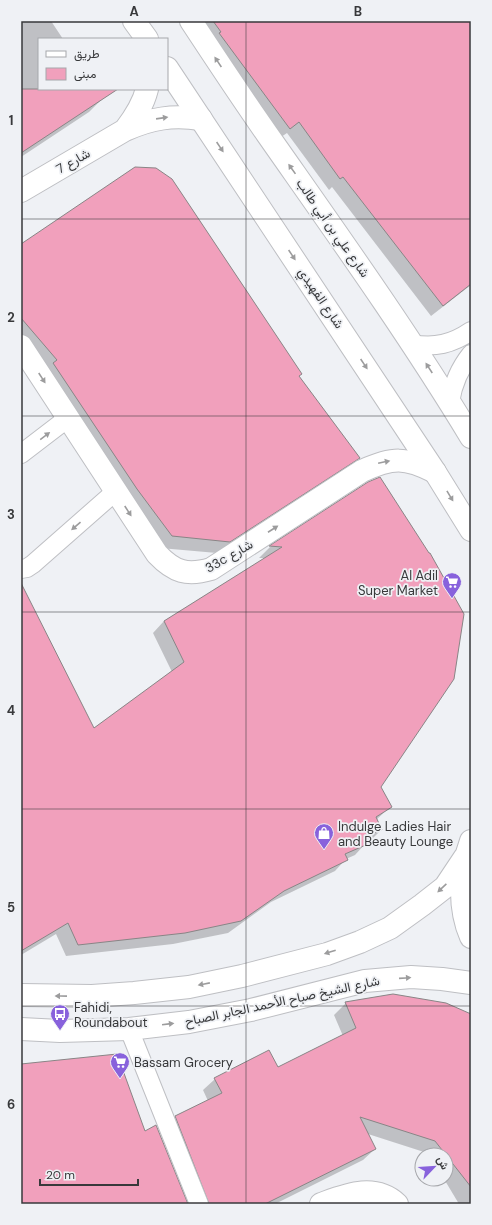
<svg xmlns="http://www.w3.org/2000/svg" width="492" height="1225" font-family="'DM Sans',Vazirmatn,sans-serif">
<rect width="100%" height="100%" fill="#eff1f5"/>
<path fill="#0003" d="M 21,21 L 51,21 L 63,39 L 39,39 L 39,89 L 96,89 L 102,99 L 89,112 L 21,157 Z
M 193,21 L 471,21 L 471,285 L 431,316 L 332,187 L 329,190 L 287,133 L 278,139 Z
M 21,245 L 298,376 L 358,458 L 346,470 L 217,553 L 160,548 L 21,344 Z
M 368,483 L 380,787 L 390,807 L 376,820 L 381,830 L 369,842 L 366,843 L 355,855 L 346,859 L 335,871 L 271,902 L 228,933 L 173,944 L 66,956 L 56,934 L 21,955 L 21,625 L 93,729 L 172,672 L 153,633 L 164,621 L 266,558 L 259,558 L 270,547 Z
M 346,1003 L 471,1015 L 471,1204 L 459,1204 L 444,1179 L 446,1179 L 446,1155 L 426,1155 L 424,1152 L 368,1134 L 375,1149 L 363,1160 L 275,1204 L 194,1204 L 164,1128 L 176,1117 L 208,1101 L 203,1090 L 215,1079 L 277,1068 L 343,1036 L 334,1015 Z"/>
<path fill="#f1a0bc" stroke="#898586" d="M 213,21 L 471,21 L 471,284 L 443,306 L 343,177 L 340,179 L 299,122 L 290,129 L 219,33 L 221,32 Z
M 21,89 L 118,89 L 21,153 Z
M 135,167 L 156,168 L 172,179 L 302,374 L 299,376 L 360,458 L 230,542 L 172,536 L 137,489 L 53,363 L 57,360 L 21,318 L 21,244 Z
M 380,477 L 429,553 L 430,553 L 464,614 L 454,679 L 381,787 L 392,807 L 376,817 L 382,830 L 364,836 L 368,844 L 345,854 L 348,860 L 284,891 L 241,921 L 185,933 L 78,945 L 68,923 L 21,951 L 21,583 L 94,728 L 184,662 L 164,621 L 282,547 L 269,546 L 368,482 Z
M 393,994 L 446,1003 L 471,1014 L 471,1187 L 435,1141 L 360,1117 L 376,1149 L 265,1204 L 209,1204 L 175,1116 L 222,1093 L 214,1078 L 269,1050 L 278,1067 L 356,1028 L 345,1002 Z
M 117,1054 L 145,1131 L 156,1125 L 188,1204 L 21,1204 L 21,1064 Z"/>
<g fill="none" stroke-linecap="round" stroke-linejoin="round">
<defs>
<path id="service" d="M 412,344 C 435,348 452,344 471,331
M 450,402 C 453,383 459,369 471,354
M 21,454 L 68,418
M 21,569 L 27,568 L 33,564 L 116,491
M 129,1029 L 199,1204"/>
<path id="minor" d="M 125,130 C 135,117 143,105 147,89
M 21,191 L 125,130 C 152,118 172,115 201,119
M 21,346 L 157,554 C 174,572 187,576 211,569 L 362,471 C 393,457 405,457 435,472
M 321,1204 C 346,1195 374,1183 397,1204"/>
<path id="tertiary" d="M 134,21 L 147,39
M 191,21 C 216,59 241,97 267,134 C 337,234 408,333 471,437
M 167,68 L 435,472 L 471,530"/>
<path id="secondary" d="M 471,841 C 460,871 458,907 471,937
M 21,995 L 92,996 L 134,993 L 189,987 L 242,976 L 327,954 L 360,942 L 390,928 L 422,905 L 445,887 L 465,857
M 21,1029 L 60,1031 L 129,1029 L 189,1022 L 251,1010 L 365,981 L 411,977 L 442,979 L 471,983"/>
</defs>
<use href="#service" stroke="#bebfc3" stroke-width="20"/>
<use href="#minor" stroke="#bebfc3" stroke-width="24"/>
<use href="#tertiary" stroke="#bebfc3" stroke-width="24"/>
<use href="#secondary" stroke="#bebfc3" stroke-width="24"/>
<use href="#service" stroke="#fff" stroke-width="18"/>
<use href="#minor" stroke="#fff" stroke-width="22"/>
<use href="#tertiary" stroke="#fff" stroke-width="22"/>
<use href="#secondary" stroke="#fff" stroke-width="22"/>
</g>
<defs><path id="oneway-solid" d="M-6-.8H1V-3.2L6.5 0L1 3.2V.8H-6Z"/></defs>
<g fill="#9c9c9d">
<use href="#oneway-solid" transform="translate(218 62) rotate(-124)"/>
<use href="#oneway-solid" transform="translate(162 118) rotate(-8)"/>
<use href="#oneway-solid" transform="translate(220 147) rotate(56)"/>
<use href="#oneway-solid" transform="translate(292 169) rotate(-125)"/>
<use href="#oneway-solid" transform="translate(292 255) rotate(56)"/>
<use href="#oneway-solid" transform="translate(364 364) rotate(56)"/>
<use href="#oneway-solid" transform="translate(429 368) rotate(-123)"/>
<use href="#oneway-solid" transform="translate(42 378) rotate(57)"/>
<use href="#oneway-solid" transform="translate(45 436) rotate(-37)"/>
<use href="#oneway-solid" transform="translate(384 462) rotate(-12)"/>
<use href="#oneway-solid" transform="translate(450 496) rotate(59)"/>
<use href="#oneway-solid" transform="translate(128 511) rotate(57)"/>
<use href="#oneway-solid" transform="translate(76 526) rotate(139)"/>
<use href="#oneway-solid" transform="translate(273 529) rotate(-33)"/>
<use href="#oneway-solid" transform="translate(442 888) rotate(137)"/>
<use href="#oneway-solid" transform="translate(330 952) rotate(162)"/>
<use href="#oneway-solid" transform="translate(405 978) rotate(-4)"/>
<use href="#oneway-solid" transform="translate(204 984) rotate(169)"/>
<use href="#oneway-solid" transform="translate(61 996) rotate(-179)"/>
<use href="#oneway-solid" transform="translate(168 1024) rotate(-7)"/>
</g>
<path fill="none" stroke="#38393b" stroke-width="1" stroke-opacity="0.55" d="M 246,21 L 246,1204M 21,219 L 471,219M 21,416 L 471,416M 21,612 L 471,612M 21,809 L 471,809M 21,1006 L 471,1006"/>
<defs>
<symbol id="supermarket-pin" viewBox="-11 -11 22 30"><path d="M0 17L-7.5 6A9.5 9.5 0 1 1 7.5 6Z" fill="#8862dc" stroke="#eff1f5"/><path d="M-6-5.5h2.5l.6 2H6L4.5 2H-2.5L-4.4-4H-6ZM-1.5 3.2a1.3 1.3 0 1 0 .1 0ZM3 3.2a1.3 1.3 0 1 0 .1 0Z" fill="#fff"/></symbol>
<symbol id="shop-pin" viewBox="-11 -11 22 30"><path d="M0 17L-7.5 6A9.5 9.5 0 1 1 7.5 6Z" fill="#8862dc" stroke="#eff1f5"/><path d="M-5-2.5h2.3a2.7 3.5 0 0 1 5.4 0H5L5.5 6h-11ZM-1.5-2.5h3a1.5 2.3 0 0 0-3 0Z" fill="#fff"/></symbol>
<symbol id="bus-pin" viewBox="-11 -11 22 30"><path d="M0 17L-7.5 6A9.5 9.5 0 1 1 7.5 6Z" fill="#8862dc" stroke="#eff1f5"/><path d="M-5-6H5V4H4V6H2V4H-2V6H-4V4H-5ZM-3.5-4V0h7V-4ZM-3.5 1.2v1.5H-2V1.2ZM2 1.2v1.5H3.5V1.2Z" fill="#fff"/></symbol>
</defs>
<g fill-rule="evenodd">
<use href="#supermarket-pin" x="441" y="571" width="22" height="30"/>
<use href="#shop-pin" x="313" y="822" width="22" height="30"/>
<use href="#bus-pin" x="49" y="1003" width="22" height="30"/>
<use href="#supermarket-pin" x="109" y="1051" width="22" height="30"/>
</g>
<g text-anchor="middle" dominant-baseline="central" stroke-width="3.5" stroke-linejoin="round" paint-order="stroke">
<g font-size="13" fill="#38393b" stroke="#eff1f5">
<text transform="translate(73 161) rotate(-30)">شارع 7</text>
<text transform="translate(333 228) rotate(55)">شارع علي بن أبي طالب</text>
<text transform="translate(321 298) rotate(56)">شارع الفهيدي</text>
<text transform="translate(229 556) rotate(-30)">33c شارع</text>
<text transform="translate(282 1001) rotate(-12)">شارع الشيخ صباح الأحمد الجابر الصباح</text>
</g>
<g font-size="13" fill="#38393b" stroke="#eff1f5" text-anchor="start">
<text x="438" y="575" text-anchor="end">Al Adil<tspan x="438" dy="15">Super Market</tspan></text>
<text x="338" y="826">Indulge Ladies Hair<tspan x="338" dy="15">and Beauty Lounge</tspan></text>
<text x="74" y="1007">Fahidi,<tspan x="74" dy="15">Roundabout</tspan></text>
<text x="134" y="1062">Bassam Grocery</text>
</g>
</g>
<rect width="492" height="1225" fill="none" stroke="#eff1f5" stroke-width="44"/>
<rect x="38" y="38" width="130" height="52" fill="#eff1f5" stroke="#a6a7ab"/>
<rect x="46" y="51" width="20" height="6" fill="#ffffff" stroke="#a6a7ab"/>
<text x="74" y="58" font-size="12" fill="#38393b">طريق</text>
<rect x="46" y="68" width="20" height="12" fill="#f1a0bc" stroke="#a6a7ab"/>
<text x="74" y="78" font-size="12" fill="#38393b">مبنى</text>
<g transform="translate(434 1167) rotate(65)"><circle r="19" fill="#eff1f5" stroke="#a6a7ab"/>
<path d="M0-3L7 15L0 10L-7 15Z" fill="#8862dc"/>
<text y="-6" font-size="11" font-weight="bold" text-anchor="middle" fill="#38393b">ش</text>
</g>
<path d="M40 1179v6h98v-6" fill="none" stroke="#38393b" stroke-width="2"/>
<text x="46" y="1179" font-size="12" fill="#38393b" stroke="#eff1f5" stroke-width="3" paint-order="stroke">20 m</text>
<rect x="22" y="22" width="448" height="1181" fill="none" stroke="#38393b" stroke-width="1.5"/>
<g font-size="13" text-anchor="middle" font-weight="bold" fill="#38393b">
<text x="134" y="16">A</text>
<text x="358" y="16">B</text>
<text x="11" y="125">1</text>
<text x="11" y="322">2</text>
<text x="11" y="519">3</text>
<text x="11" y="715">4</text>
<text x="11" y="912">5</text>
<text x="11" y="1109">6</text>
</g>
</svg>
